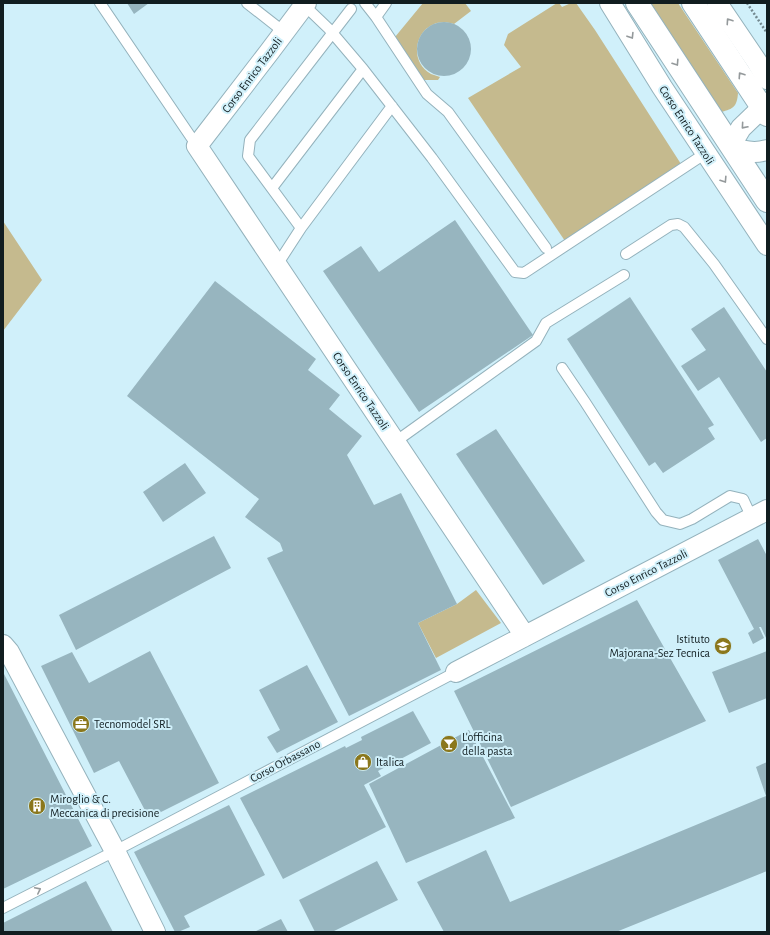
<svg xmlns="http://www.w3.org/2000/svg" width="770" height="935" font-family="'Alegreya Sans',sans-serif">
<rect width="100%" height="100%" fill="#d0f0fa"/>
<path fill="#c5ba8e" d="M 423,3 L 465,3 L 471,11 L 454,24 C 420,13 403,58 431,74 C 434,75 437,76 440,77 L 438,80 L 424,80 L 395,37 Z
M 557,3 L 559,3 L 562,7 L 571,3 L 576,3 L 595,30 L 681,164 L 565,241 L 468,98 L 521,67 L 504,45 L 508,34 Z
M 644,3 L 678,3 L 738,93 C 737,106 734,109 721,112 Z
M 3,221 L 42,280 L 3,331 Z
M 476,590 L 501,623 L 436,658 L 418,623 L 457,604 Z"/>
<path fill="#97b5bf" d="M 127,3 L 149,3 L 134,14 Z
M417 49a27 27 0 1 1 54 0a27 27 0 1 1-54 0Z
M 455,220 L 533,335 L 419,412 L 323,271 L 361,246 L 379,272 Z
M 215,281 L 316,359 L 308,370 L 340,395 L 329,409 L 362,436 L 347,455 L 374,505 L 401,493 L 457,604 L 418,623 L 441,670 L 349,716 L 267,558 L 283,551 L 280,543 L 245,517 L 259,499 L 127,396 Z
M 630,297 L 714,425 L 708,428 L 715,439 L 663,473 L 655,462 L 649,466 L 567,339 Z
M 724,307 L 767,372 L 767,438 L 761,442 L 719,377 L 698,391 L 681,366 L 706,350 L 691,329 Z
M 496,429 L 585,561 L 543,585 L 456,454 Z
M 185,463 L 206,493 L 163,522 L 143,492 Z
M 214,536 L 231,568 L 76,650 L 59,615 Z
M 758,539 L 767,556 L 767,640 L 761,627 L 759,627 L 764,638 L 753,644 L 748,633 L 754,629 L 718,560 Z
M 637,600 L 706,721 L 511,807 L 454,691 Z
M 150,651 L 219,783 L 149,818 L 119,761 L 94,773 L 41,666 L 72,652 L 89,683 Z
M 767,651 L 767,698 L 729,713 L 712,672 Z
M 307,665 L 338,722 L 277,753 L 267,737 L 280,730 L 259,690 Z
M 3,672 L 92,846 L 3,889 Z
M 413,711 L 431,743 L 378,771 L 381,776 L 364,785 L 386,827 L 283,879 L 240,798 L 345,746 L 346,748 L 362,740 L 361,737 Z
M 469,730 L 515,818 L 406,863 L 369,784 Z
M 767,762 L 767,871 L 616,932 L 444,932 L 417,882 L 486,850 L 510,902 L 766,796 L 756,767 Z
M 229,805 L 265,875 L 184,916 L 190,927 L 178,932 L 175,932 L 134,852 Z
M 377,861 L 398,900 L 332,932 L 315,932 L 299,900 Z
M 86,881 L 113,932 L 3,932 L 3,923 Z
M 281,919 L 288,932 L 254,932 Z"/>
<g fill="none" stroke-linecap="round" stroke-linejoin="round">
<defs>
<path id="lane" d="M 100,3 L 197,146
M 247,3 L 284,32
M 365,3 L 376,17 L 427,94 L 448,112 L 546,248
M 304,5 L 329,29 L 363,69 L 432,158 L 515,272 L 524,273 L 706,153
M 376,17 L 386,3
M 272,188 L 363,69
M 301,228 L 248,156 L 250,140 L 351,9
M 626,254 L 671,225 L 678,224 L 684,227 L 714,264 L 767,339
M 277,265 L 301,228 L 392,106
M 562,368 L 585,402 L 656,512 L 663,520 L 680,524 L 692,519 L 730,496 L 743,499 L 752,518
M 395,442 L 536,341 L 546,323 L 624,275
M 3,908 L 115,851 L 456,672"/>
<path id="street" d="M 306,3 L 270,51 L 197,146 L 525,636
M 610,3 L 662,87 L 767,245
M 717,3 L 757,62 L 767,79
M 767,103 L 741,128 L 735,138 L 732,148 C 745,151 754,154 767,150
M 3,645 L 9,652 L 115,851 L 155,932
M 456,672 L 767,510"/>
<path id="secondary" d="M 637,3 L 767,201
M 693,3 L 767,115"/>
</defs>
<use href="#lane" stroke="#94b2bc" stroke-width="12"/>
<use href="#street" stroke="#94b2bc" stroke-width="22"/>
<use href="#secondary" stroke="#94b2bc" stroke-width="24"/>
<path stroke="#72888f" stroke-width="2.5" stroke-dasharray="2 2" stroke-linecap="butt" d="M 747,3 L 767,33"/>
<use href="#lane" stroke="#fff" stroke-width="10"/>
<use href="#street" stroke="#fff" stroke-width="20"/>
<use href="#secondary" stroke="#fff" stroke-width="22"/>
</g>
<defs><path id="oneway-chevron" d="M-2-3.5L2.5 0L-2 3.5" fill="none" stroke-width="1.6" stroke-linecap="round" stroke-linejoin="round"/></defs>
<g stroke="#94999b">
<use href="#oneway-chevron" transform="translate(729 21) rotate(-124)"/>
<use href="#oneway-chevron" transform="translate(631 36) rotate(58)"/>
<use href="#oneway-chevron" transform="translate(676 63) rotate(57)"/>
<use href="#oneway-chevron" transform="translate(741 75) rotate(-124)"/>
<use href="#oneway-chevron" transform="translate(744 126) rotate(131)"/>
<use href="#oneway-chevron" transform="translate(724 180) rotate(57)"/>
<use href="#oneway-chevron" transform="translate(38 890) rotate(-27)"/>
</g>
<defs>
<symbol id="school-disc" viewBox="-11 -11 22 22"><circle r="9.5" fill="#8b771c" stroke="#d0f0fa"/><path d="M0-5L7-2L0 1L-7-2ZM-4 1L0 2.5L4 1V4Q0 6-4 4Z" fill="#fff"/></symbol>
<symbol id="office-disc" viewBox="-11 -11 22 22"><circle r="9.5" fill="#8b771c" stroke="#d0f0fa"/><path d="M-6-3h4V-5.5h4V-3h4V5H-6ZM-1-4.5V-3h2v-1.5ZM-6 0V1H6V0Z" fill="#fff"/></symbol>
<symbol id="bar-disc" viewBox="-11 -11 22 22"><circle r="9.5" fill="#8b771c" stroke="#d0f0fa"/><path d="M-6-5H6L.8 .8V4.5H3.5V6h-7V4.5H-.8V.8Z" fill="#fff"/></symbol>
<symbol id="shop-disc" viewBox="-11 -11 22 22"><circle r="9.5" fill="#8b771c" stroke="#d0f0fa"/><path d="M-5-2.5h2.3a2.7 3.5 0 0 1 5.4 0H5L5.5 6h-11ZM-1.5-2.5h3a1.5 2.3 0 0 0-3 0Z" fill="#fff"/></symbol>
<symbol id="building-disc" viewBox="-11 -11 22 22"><circle r="9.5" fill="#8b771c" stroke="#d0f0fa"/><path d="M-4-6H4V6H1V3H-1V6H-4ZM-2.5-4.3h1.7v1.8h-1.7ZM.8-4.3h1.7v1.8H.8ZM-2.5-1h1.7V.8h-1.7ZM.8-1h1.7V.8H.8Z" fill="#fff"/></symbol>
</defs>
<g fill-rule="evenodd">
<use href="#school-disc" x="713" y="636" width="20" height="20"/>
<use href="#office-disc" x="71" y="714" width="20" height="20"/>
<use href="#bar-disc" x="439" y="734" width="20" height="20"/>
<use href="#shop-disc" x="353" y="752" width="20" height="20"/>
<use href="#building-disc" x="27" y="796" width="20" height="20"/>
</g>
<g text-anchor="middle" dominant-baseline="central" stroke-width="4" stroke-linejoin="round" paint-order="stroke">
<g font-size="12" fill="#111d20" stroke="#d0f0fa">
<text transform="translate(252 75) rotate(-53)">Corso Enrico Tazzoli</text>
<text transform="translate(687 125) rotate(57)">Corso Enrico Tazzoli</text>
<text transform="translate(361 391) rotate(56)">Corso Enrico Tazzoli</text>
<text transform="translate(646 573) rotate(-27)">Corso Enrico Tazzoli</text>
<text transform="translate(285 761) rotate(-28)">Corso Orbassano</text>
</g>
<g font-size="12" fill="#111d20" stroke="#d0f0fa" text-anchor="start">
<text x="710" y="639" text-anchor="end">Istituto<tspan x="710" dy="14">Majorana-Sez Tecnica</tspan></text>
<text x="94" y="724">Tecnomodel SRL</text>
<text x="462" y="737">L'officina<tspan x="462" dy="14">della pasta</tspan></text>
<text x="376" y="762">Italica</text>
<text x="50" y="799">Miroglio &amp; C.<tspan x="50" dy="14">Meccanica di precisione</tspan></text>
</g>
</g>
<rect width="770" height="935" fill="none" stroke="#111d20" stroke-width="8"/>
</svg>
